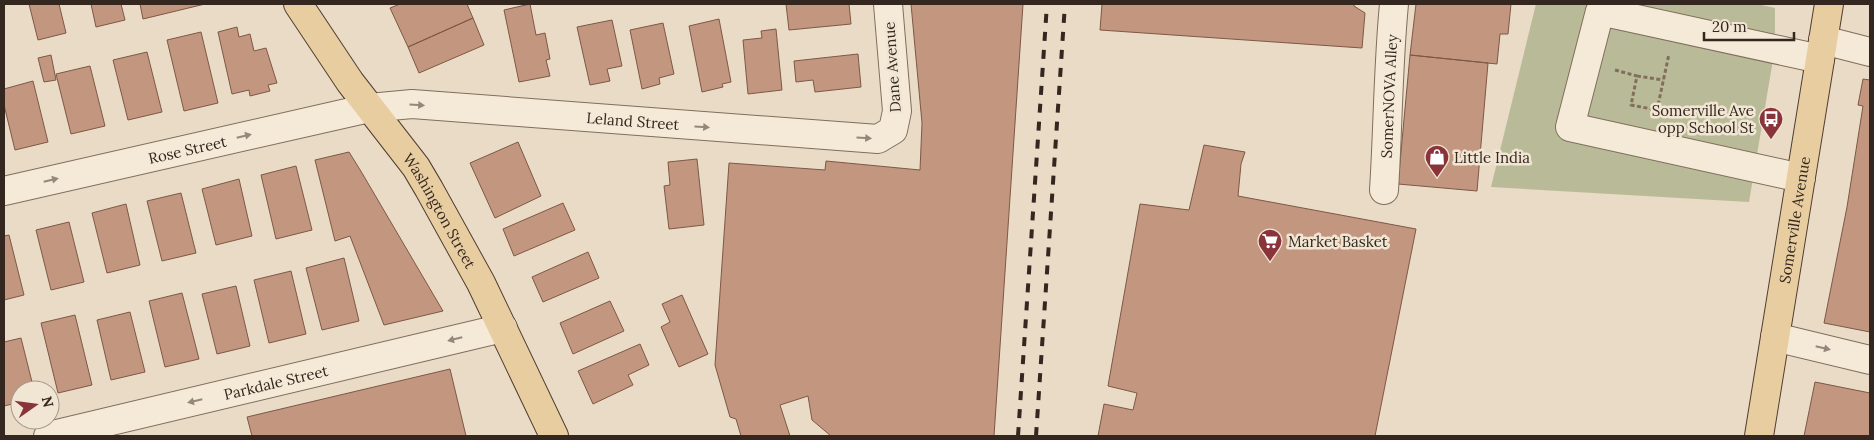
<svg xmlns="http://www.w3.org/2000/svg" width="1874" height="440" font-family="Lora,serif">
<rect width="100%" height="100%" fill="#e9dbc5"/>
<path fill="#b9bb98" d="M 1536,4 L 1757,4 L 1775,8 L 1775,48 L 1749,202 L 1491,187 Z"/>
<path fill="#c2967f" stroke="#7e5846" d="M 29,4 L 59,4 L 66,33 L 38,40 Z
M 91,4 L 121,4 L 125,20 L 96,27 Z
M 140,4 L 205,4 L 143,19 Z
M 400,4 L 467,4 L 473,18 L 408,47 L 390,8 Z
M 530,4 L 536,35 L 545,33 L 550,59 L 546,60 L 550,76 L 519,82 L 504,10 Z
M 786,4 L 849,4 L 851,24 L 789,30 Z
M 911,4 L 1023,4 L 994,436 L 831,436 L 812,420 L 808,396 L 780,405 L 790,436 L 741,436 L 736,419 L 730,417 L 715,365 L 729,163 L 825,170 L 826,161 L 920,170 L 922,123 Z
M 1102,4 L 1354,4 L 1354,6 L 1365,13 L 1362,48 L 1100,30 Z
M 1416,4 L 1511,4 L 1508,34 L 1500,34 L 1497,64 L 1410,55 Z
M 473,18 L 484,45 L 419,73 L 408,47 Z
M 719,19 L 731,82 L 722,84 L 723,87 L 702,92 L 689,26 Z
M 612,20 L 622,66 L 607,69 L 610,81 L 590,85 L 577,27 Z
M 663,23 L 674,74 L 659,78 L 660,84 L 642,89 L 630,30 Z
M 237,27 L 239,37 L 250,34 L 254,51 L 266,48 L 277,83 L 268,85 L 270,91 L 250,96 L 249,90 L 232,94 L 218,32 Z
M 776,29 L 782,90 L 748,94 L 743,40 L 762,38 L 761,31 Z
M 201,32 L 218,103 L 184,111 L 167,40 Z
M 147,52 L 162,112 L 128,120 L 113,60 Z
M 858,54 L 861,87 L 815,92 L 813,80 L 796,82 L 794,61 Z
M 51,55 L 56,80 L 44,82 L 38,58 Z
M 1410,55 L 1488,63 L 1477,191 L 1398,184 Z
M 90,66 L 105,126 L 71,134 L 56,74 Z
M 1863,79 L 1870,80 L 1870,332 L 1824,323 L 1847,207 L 1863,106 L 1858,105 Z
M 33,81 L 48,142 L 15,150 L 4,105 L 4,89 Z
M 518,142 L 541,196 L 495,218 L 470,163 Z
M 1204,145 L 1245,152 L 1241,164 L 1238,196 L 1416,229 L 1375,436 L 1098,436 L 1104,404 L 1133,410 L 1137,393 L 1108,386 L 1140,204 L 1189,210 Z
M 349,152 L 362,173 L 443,311 L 384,325 L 350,236 L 335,241 L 315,160 Z
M 697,159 L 704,225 L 669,229 L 664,186 L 670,185 L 668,162 Z
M 296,166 L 312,230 L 276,239 L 261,175 Z
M 239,179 L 252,236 L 216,245 L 202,189 Z
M 181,193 L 196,253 L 162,261 L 147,201 Z
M 563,203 L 575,230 L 514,256 L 503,229 Z
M 126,204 L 140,265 L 107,273 L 92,213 Z
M 69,222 L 84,282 L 51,290 L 36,230 Z
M 9,235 L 24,295 L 4,300 L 4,236 Z
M 588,252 L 599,278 L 543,302 L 532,277 Z
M 344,258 L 359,321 L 322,330 L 306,268 Z
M 291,271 L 306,334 L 269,343 L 254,280 Z
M 236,286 L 250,346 L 217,354 L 202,294 Z
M 182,293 L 199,359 L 165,367 L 149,301 Z
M 682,295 L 708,354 L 679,367 L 661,327 L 670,322 L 662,304 Z
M 610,301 L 624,331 L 573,354 L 560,323 Z
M 130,312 L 145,372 L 111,380 L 97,320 Z
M 75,315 L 92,385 L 58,393 L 41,323 Z
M 21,338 L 34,390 L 20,390 L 20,402 L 4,406 L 4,342 Z
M 640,344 L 649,365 L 628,375 L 633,385 L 593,404 L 578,371 Z
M 450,369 L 466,436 L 252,436 L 247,417 Z
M 1815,382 L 1870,393 L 1870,436 L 1804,436 Z"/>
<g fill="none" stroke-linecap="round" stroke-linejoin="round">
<defs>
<g id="minor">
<path d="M 1823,40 L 1870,52"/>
<path d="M 1801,178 L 1570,127 L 1600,11 L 1820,59"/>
<path id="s1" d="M 1384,190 C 1388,128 1388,66 1394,4"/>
<path id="s2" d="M 4,191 L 369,108 L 412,104 L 878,139 L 893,130 L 897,111 L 888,4"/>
<path d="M 1775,337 L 1870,360"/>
<path id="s3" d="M 48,436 L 503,328"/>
</g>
<g id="major">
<path id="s4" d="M 298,4 L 350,82 L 416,167 L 429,189 L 481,283 L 554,436"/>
<path id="s5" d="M 1759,436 L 1829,4"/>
</g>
</defs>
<use href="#minor" stroke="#816e5d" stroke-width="30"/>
<use href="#major" stroke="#503d31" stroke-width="30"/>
<path stroke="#816e5d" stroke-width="3" stroke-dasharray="4 2.5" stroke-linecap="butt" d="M 1615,70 L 1637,76 L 1631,105 L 1657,110 L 1669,54
M 1637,76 L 1663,80"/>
<use href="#minor" stroke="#f4ead7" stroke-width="28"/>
<use href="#major" stroke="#e8cda1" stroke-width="28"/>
<path stroke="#33271f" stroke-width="4" stroke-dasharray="9 9" stroke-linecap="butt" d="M 1018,436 L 1047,4
M 1036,436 L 1065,4"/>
</g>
<defs><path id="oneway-solid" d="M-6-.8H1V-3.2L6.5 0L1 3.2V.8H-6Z" transform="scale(1.25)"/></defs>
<g fill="#94887b">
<use href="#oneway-solid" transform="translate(417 105) rotate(3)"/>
<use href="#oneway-solid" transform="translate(702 127) rotate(4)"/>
<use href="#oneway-solid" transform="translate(244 136) rotate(-13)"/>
<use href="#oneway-solid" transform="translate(864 138) rotate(4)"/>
<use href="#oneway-solid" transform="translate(51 180) rotate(-13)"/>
<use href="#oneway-solid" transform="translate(455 339) rotate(166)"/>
<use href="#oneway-solid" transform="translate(1823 348) rotate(13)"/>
<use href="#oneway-solid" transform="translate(195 401) rotate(167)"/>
</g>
<defs>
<symbol id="bus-pin" viewBox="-11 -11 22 30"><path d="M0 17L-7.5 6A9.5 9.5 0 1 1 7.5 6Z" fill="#89343b" stroke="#f1e6d3"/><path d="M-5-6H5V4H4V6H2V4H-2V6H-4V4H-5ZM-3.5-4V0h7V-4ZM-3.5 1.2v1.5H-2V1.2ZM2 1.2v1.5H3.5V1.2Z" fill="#fff"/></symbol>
<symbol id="shop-pin" viewBox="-11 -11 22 30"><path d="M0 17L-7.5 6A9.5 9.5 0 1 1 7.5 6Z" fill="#89343b" stroke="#f1e6d3"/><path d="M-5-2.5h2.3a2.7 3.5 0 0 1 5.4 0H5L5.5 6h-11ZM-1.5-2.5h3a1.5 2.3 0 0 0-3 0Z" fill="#fff"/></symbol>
<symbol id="supermarket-pin" viewBox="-11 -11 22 30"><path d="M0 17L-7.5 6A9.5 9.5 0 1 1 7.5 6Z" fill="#89343b" stroke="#f1e6d3"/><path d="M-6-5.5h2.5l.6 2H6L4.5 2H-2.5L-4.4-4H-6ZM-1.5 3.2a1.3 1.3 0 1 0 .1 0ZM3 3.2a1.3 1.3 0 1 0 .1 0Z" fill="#fff"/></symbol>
</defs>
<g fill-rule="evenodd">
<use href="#bus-pin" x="1757" y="105" width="28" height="38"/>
<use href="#shop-pin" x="1423" y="143" width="28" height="38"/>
<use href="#supermarket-pin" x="1256" y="227" width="28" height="38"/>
</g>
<g text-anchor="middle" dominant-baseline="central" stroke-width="5" stroke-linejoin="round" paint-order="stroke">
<g font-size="15" fill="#33271f" stroke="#f1e6d3">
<text transform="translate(892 67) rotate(-94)">Dane Avenue</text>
<text stroke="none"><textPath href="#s1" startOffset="94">SomerNOVA Alley</textPath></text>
<text stroke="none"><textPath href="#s2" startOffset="639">Leland Street</textPath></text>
<text stroke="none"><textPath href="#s2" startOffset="188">Rose Street</textPath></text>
<text stroke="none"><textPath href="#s4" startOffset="251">Washington Street</textPath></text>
<text stroke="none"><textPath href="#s5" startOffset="219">Somerville Avenue</textPath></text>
<text stroke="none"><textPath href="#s3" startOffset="234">Parkdale Street</textPath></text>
</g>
<g font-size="15" fill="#33271f" stroke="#f1e6d3" text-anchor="start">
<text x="1754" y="110" text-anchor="end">Somerville Ave<tspan x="1754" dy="17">opp School St</tspan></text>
<text x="1454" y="157">Little India</text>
<text x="1288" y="241">Market Basket</text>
</g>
</g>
<rect width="1874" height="440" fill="none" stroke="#33271f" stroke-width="10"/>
<g transform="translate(35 405) rotate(76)"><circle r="24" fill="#f1e6d3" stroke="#a59a8b"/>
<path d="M0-4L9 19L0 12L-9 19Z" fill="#89343b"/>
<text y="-8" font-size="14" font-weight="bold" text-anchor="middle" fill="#33271f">N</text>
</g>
<path d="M1704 32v8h90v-8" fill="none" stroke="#33271f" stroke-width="2.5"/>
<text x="1712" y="32" font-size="15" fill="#33271f" stroke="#f1e6d3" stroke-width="4" paint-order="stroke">20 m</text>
</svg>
